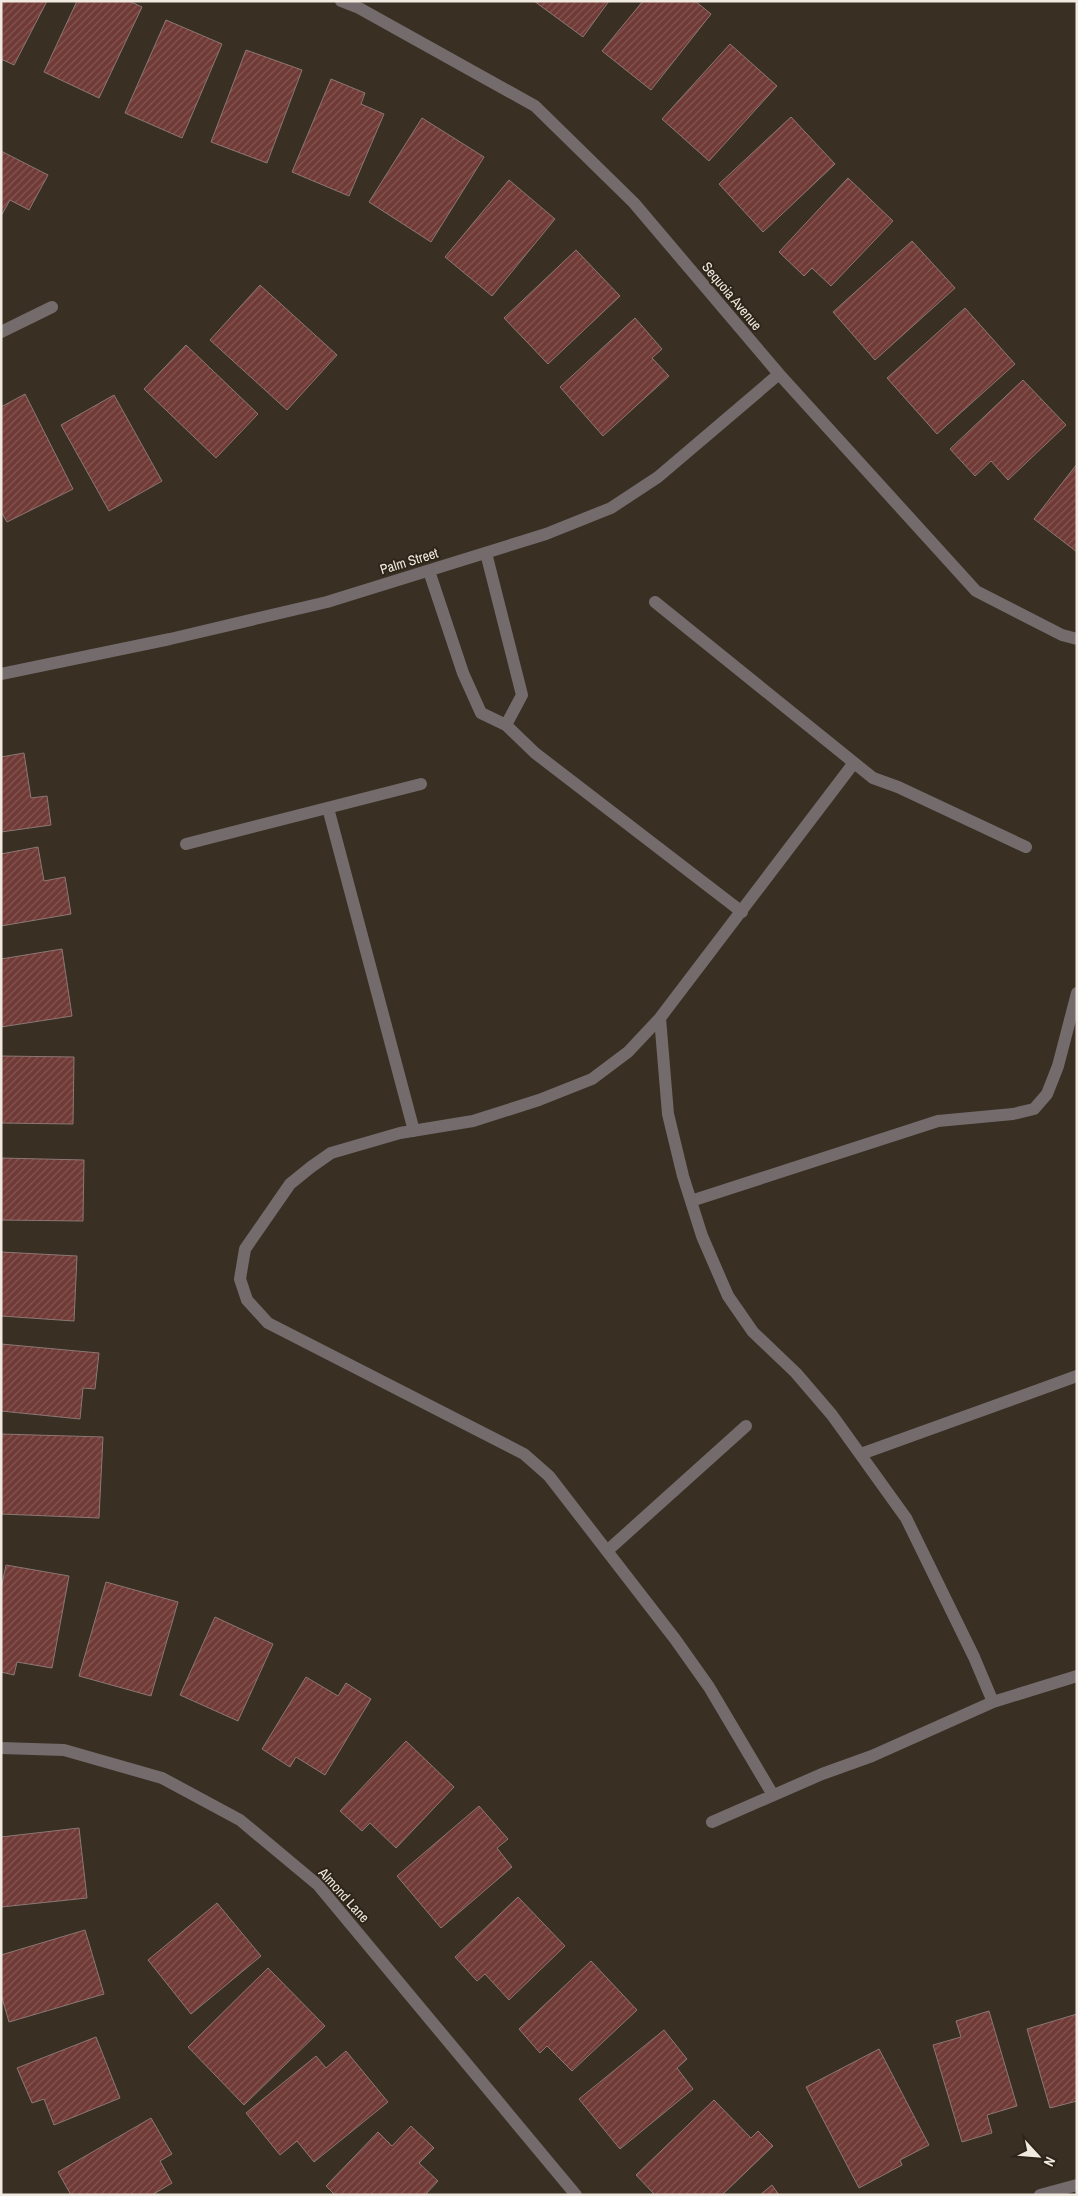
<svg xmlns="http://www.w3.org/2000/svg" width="1078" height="2196" font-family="'Archivo Narrow',sans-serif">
<defs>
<pattern id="building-hatch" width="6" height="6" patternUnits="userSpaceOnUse" patternTransform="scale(1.25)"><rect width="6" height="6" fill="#703a36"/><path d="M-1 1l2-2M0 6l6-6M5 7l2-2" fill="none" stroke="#855753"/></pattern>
</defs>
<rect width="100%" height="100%" fill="#392f22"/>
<path fill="url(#building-hatch)" stroke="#8c7774" d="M 1,1 L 47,1 L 14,65 L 1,59 Z
M 77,1 L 129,1 L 142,7 L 99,98 L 44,72 Z
M 534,1 L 609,1 L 583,37 Z
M 643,1 L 695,1 L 711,14 L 651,90 L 602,51 Z
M 166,20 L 222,44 L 182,138 L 125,113 Z
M 730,44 L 777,86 L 709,161 L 662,119 Z
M 246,50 L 302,70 L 267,163 L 211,142 Z
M 331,79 L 365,93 L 361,104 L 384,114 L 349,196 L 292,172 Z
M 791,117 L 835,164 L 763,232 L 719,184 Z
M 422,118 L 484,157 L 431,242 L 369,202 Z
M 1,151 L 48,175 L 29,210 L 10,200 L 1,216 Z
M 848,178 L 893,221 L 831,286 L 812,268 L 804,276 L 779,252 Z
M 509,180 L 555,219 L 492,296 L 445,257 Z
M 912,241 L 955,288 L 875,360 L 833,312 Z
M 576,250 L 620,296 L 548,364 L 504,318 Z
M 260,285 L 337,355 L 287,410 L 210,340 Z
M 965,308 L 1015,364 L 937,434 L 887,378 Z
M 635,318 L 662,349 L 652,358 L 669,376 L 603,436 L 560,387 Z
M 186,345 L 258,414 L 216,458 L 144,389 Z
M 1023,380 L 1066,425 L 1008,480 L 991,461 L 975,476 L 950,449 Z
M 25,394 L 73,489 L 7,522 L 1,512 L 1,407 Z
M 114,395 L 162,481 L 109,511 L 61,425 Z
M 1077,464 L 1077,552 L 1034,519 Z
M 24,753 L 31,798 L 47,796 L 51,825 L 1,832 L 1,757 Z
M 38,847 L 44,881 L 65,877 L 71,914 L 1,926 L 1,854 Z
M 62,949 L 72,1016 L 1,1027 L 1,959 Z
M 1,1056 L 74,1057 L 73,1124 L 1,1123 Z
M 1,1158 L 84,1160 L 83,1221 L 1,1220 Z
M 1,1252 L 77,1256 L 74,1321 L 1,1316 Z
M 1,1344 L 99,1353 L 95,1389 L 83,1388 L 80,1419 L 1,1411 Z
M 1,1434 L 103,1437 L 99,1518 L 1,1514 Z
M 6,1565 L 69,1576 L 52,1668 L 17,1662 L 14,1675 L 1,1672 L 1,1589 Z
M 106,1582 L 178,1602 L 151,1696 L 79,1676 Z
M 215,1617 L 273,1644 L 238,1721 L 180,1695 Z
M 306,1677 L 338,1696 L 346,1683 L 371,1699 L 325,1775 L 296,1757 L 290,1767 L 262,1749 Z
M 406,1741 L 454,1787 L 396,1848 L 370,1823 L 362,1831 L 340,1811 Z
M 479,1806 L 508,1839 L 497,1848 L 512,1867 L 441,1928 L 397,1876 Z
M 79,1828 L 87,1898 L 1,1907 L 1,1837 Z
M 518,1897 L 565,1946 L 509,2000 L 485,1974 L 477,1981 L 455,1957 Z
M 217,1903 L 261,1956 L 191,2014 L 148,1960 Z
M 85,1930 L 104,1994 L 9,2022 L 1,1994 L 1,1955 Z
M 591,1961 L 637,2010 L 572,2071 L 547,2046 L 540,2053 L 519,2029 Z
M 268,1968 L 325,2026 L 244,2105 L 188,2047 Z
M 989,2011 L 1017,2106 L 987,2115 L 992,2133 L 962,2142 L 933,2045 L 961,2037 L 956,2021 Z
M 1077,2014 L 1077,2101 L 1050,2108 L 1027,2029 Z
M 664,2030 L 687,2059 L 677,2068 L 693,2089 L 620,2149 L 579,2099 Z
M 96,2037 L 120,2098 L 54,2125 L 44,2099 L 32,2103 L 17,2068 Z
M 879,2049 L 929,2145 L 900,2160 L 902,2165 L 859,2188 L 806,2087 Z
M 346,2051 L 388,2102 L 314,2162 L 297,2141 L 280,2155 L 246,2113 L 316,2056 L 326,2068 Z
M 714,2100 L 751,2138 L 758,2131 L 773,2146 L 722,2195 L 655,2195 L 636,2175 Z
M 151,2118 L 172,2154 L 160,2161 L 172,2183 L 152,2195 L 71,2195 L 58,2172 Z
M 411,2126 L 434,2148 L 419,2163 L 438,2181 L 425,2195 L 335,2195 L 326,2186 L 378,2132 L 392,2146 Z
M 772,2185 L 779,2195 L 760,2195 Z"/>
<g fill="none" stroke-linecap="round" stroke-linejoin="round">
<path stroke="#746b6d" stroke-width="12" d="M 486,553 L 522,695 L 506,725
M 429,571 L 463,673 L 481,713 L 506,725 L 535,753 L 742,912
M 655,602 L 873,778 L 898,787 L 1026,847
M 328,808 L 414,1131
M 186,844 L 421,784
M 660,1018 L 668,1114 L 683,1176 L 702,1236 L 728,1296 L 753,1332 L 796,1373 L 832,1415 L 906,1518 L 974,1657 L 993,1702
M 691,1201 L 938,1121 L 1013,1114 L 1034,1109 L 1047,1094 L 1058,1066 L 1077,993
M 861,1454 L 1077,1376
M 607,1551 L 746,1426
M 773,1795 L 709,1687 L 675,1639 L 549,1476 L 524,1454 L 268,1323 L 247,1300 L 240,1279 L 245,1249 L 290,1184 L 311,1167 L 331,1153 L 400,1133 L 473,1121 L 539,1100 L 592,1079 L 628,1052 L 660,1018 L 853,764
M 712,1822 L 822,1774 L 872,1756 L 993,1702 L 1077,1676"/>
<path stroke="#746b6d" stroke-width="12" d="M 341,1 L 359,8 L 535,106 L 634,203 L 779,374 L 976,591 L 1062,635 L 1077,639
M 1,332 L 52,307
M 1,674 L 170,639 L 327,602 L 546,534 L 611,508 L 658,477 L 779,374
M 1,1748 L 64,1750 L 162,1778 L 240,1820 L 318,1885 L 576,2195
M 1040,2195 L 1077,2185"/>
</g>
<g text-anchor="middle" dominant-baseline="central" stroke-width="4" stroke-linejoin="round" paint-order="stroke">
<g font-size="14" fill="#f0eae1" stroke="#2e2518">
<text transform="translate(732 296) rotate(50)">Sequoia Avenue</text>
<text transform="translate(409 561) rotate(-17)">Palm Street</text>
<text transform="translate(344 1895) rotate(48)">Almond Lane</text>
</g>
</g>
<rect width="1078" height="2196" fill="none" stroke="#f0eae1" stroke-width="5"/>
<g transform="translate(1038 2156) rotate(116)" stroke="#2e2518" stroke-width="4" paint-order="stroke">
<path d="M0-4L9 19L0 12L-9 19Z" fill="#f0eae1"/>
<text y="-8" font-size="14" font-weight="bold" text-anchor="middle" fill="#f0eae1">N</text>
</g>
</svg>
